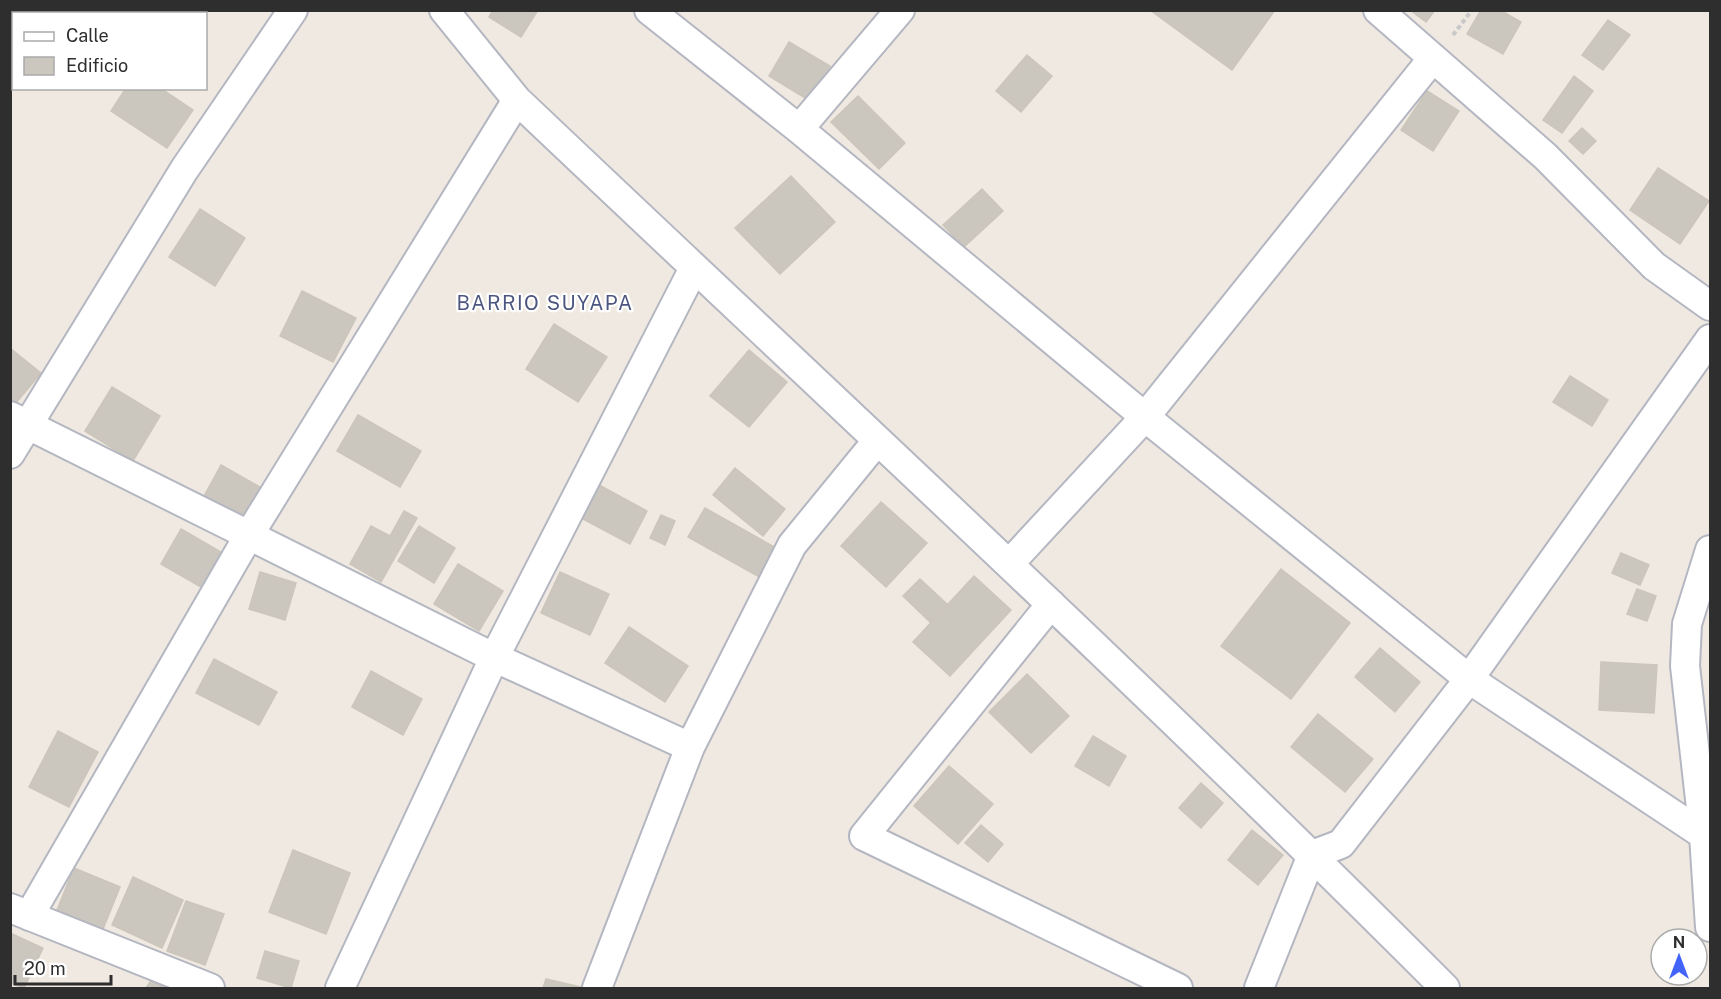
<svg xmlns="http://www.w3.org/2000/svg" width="1721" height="999" font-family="'Public Sans',sans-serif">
<rect width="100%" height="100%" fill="#efe9e1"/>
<path fill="#cbc7bf" stroke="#cbc5ba" stroke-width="1.5" d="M 493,10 L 538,10 L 521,37 L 489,17 Z
M 1150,10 L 1275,10 L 1232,70 Z
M 1410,10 L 1435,10 L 1426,22 Z
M 1481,10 L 1500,10 L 1521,22 L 1503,54 L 1467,34 Z
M 1608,20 L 1630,35 L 1603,70 L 1582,55 Z
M 789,42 L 830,66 L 810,101 L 769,76 Z
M 1027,55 L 1052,76 L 1021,112 L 996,91 Z
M 1574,76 L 1593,91 L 1562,133 L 1543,120 Z
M 126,88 L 160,88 L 193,110 L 167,148 L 111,111 Z
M 1427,91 L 1459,111 L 1433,151 L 1401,130 Z
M 858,96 L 905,143 L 879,169 L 831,122 Z
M 1582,128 L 1596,141 L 1583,154 L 1569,141 Z
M 1658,168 L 1709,201 L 1680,244 L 1630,210 Z
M 791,176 L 835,222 L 780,274 L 735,228 Z
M 982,189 L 1003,211 L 964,247 L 943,225 Z
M 200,209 L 245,238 L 215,286 L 169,257 Z
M 302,291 L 356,318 L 333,362 L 280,336 Z
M 554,324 L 607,357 L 578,402 L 526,369 Z
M 10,348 L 41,373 L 10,410 Z
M 749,350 L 787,382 L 749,427 L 710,396 Z
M 1570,376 L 1608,400 L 1592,426 L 1553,402 Z
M 112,387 L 160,416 L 133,461 L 85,431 Z
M 358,415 L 421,451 L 400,487 L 337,451 Z
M 221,465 L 267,491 L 249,524 L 203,498 Z
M 735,468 L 785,509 L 763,536 L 713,495 Z
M 599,485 L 647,511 L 630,544 L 581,518 Z
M 881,502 L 927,543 L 886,587 L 841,546 Z
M 705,508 L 785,553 L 768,582 L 688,537 Z
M 404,511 L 417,518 L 381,582 L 350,564 L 371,526 L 390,536 Z
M 661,515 L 675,521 L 665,545 L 650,538 Z
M 419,526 L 455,548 L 434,583 L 398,561 Z
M 181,529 L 226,555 L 206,590 L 161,564 Z
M 1621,553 L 1649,565 L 1640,585 L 1612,573 Z
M 458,564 L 503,591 L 479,631 L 434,604 Z
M 1281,569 L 1350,623 L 1291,699 L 1221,646 Z
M 260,572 L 296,583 L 285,620 L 249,609 Z
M 560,572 L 609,594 L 590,635 L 541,613 Z
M 974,576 L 1011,610 L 950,676 L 913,642 Z
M 920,579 L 948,605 L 931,623 L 903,596 Z
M 1637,589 L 1656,596 L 1647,621 L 1627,614 Z
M 629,627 L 688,666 L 665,702 L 605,663 Z
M 1380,648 L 1420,682 L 1395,712 L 1355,677 Z
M 214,659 L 277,692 L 259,725 L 196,693 Z
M 1601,662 L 1657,665 L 1654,713 L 1599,710 Z
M 371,671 L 422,699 L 403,735 L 352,707 Z
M 1027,674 L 1069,716 L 1031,753 L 989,712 Z
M 1318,714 L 1373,759 L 1345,792 L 1291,747 Z
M 58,731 L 98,752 L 69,807 L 29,787 Z
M 1093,736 L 1126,756 L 1109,786 L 1075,766 Z
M 949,766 L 993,804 L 958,844 L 914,806 Z
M 1201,783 L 1223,803 L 1201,828 L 1179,808 Z
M 981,825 L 1003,844 L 988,862 L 965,843 Z
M 1252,830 L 1283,855 L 1258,885 L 1228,860 Z
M 293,850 L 350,873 L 326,934 L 269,912 Z
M 74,868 L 120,887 L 103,929 L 57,910 Z
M 133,877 L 183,900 L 162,948 L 112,925 Z
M 186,901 L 224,914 L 205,965 L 167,951 Z
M 10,933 L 43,948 L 24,988 L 10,983 Z
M 265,951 L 299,961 L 291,988 L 257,978 Z
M 152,979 L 168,988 L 146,988 Z
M 546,979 L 585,988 L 543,988 Z"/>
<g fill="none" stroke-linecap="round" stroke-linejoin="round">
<defs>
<path id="minor" d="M 444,10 L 517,100 C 828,395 1143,685 1445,988
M 649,10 L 799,129 L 1145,417 L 1433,58
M 1378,10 L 1545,156 L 1654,266 L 1710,306
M 10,21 L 14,16
M 799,129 L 900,10
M 10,416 L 487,654 L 690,747
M 10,454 L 184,170 L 293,10
M 1710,550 L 1687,624 L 1685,666 L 1704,835 L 1710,927
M 1009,564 L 1145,417 L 1469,679 L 1704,835 L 1710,837
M 1051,604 L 864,836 L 1178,988
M 10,908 L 210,988
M 29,916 L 249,535 L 517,100
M 340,988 L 494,658 L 694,268
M 597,988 L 690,747 L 792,545 L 877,441
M 1259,988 L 1312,855 L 1341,844 L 1469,679 L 1710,339"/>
</defs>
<use href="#minor" stroke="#b4b7c1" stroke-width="32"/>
<path stroke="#c9c9c9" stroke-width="4" stroke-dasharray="4.5 3" stroke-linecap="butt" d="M 1453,35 L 1472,10"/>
<use href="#minor" stroke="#fff" stroke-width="28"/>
</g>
<g text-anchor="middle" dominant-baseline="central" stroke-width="4.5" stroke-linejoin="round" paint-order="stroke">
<g font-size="20" letter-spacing="1.5" fill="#4d5680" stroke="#fff">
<text x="545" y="303">BARRIO SUYAPA</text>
</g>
</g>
<rect width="1721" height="999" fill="none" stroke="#2e2e2e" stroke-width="24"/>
<rect x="12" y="12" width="195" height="78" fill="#ffffff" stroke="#ababab" stroke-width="1.5"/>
<rect x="24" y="32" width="30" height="9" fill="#ffffff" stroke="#ababab" stroke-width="1.5"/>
<text x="66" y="42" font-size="18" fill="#2e2e2e">Calle</text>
<rect x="24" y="57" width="30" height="18" fill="#cbc7bf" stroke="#ababab" stroke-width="1.5"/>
<text x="66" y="72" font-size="18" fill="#2e2e2e">Edificio</text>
<g transform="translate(1679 957)"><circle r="28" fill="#ffffff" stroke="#ababab" stroke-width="1.5"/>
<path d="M0-4.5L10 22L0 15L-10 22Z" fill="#4264fb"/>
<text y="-9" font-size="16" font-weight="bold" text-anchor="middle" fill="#2e2e2e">N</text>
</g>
<path d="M15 975v9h96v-9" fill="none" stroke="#2e2e2e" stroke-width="3"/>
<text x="24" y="975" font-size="18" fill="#2e2e2e" stroke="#ffffff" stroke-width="4.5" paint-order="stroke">20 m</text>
</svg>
